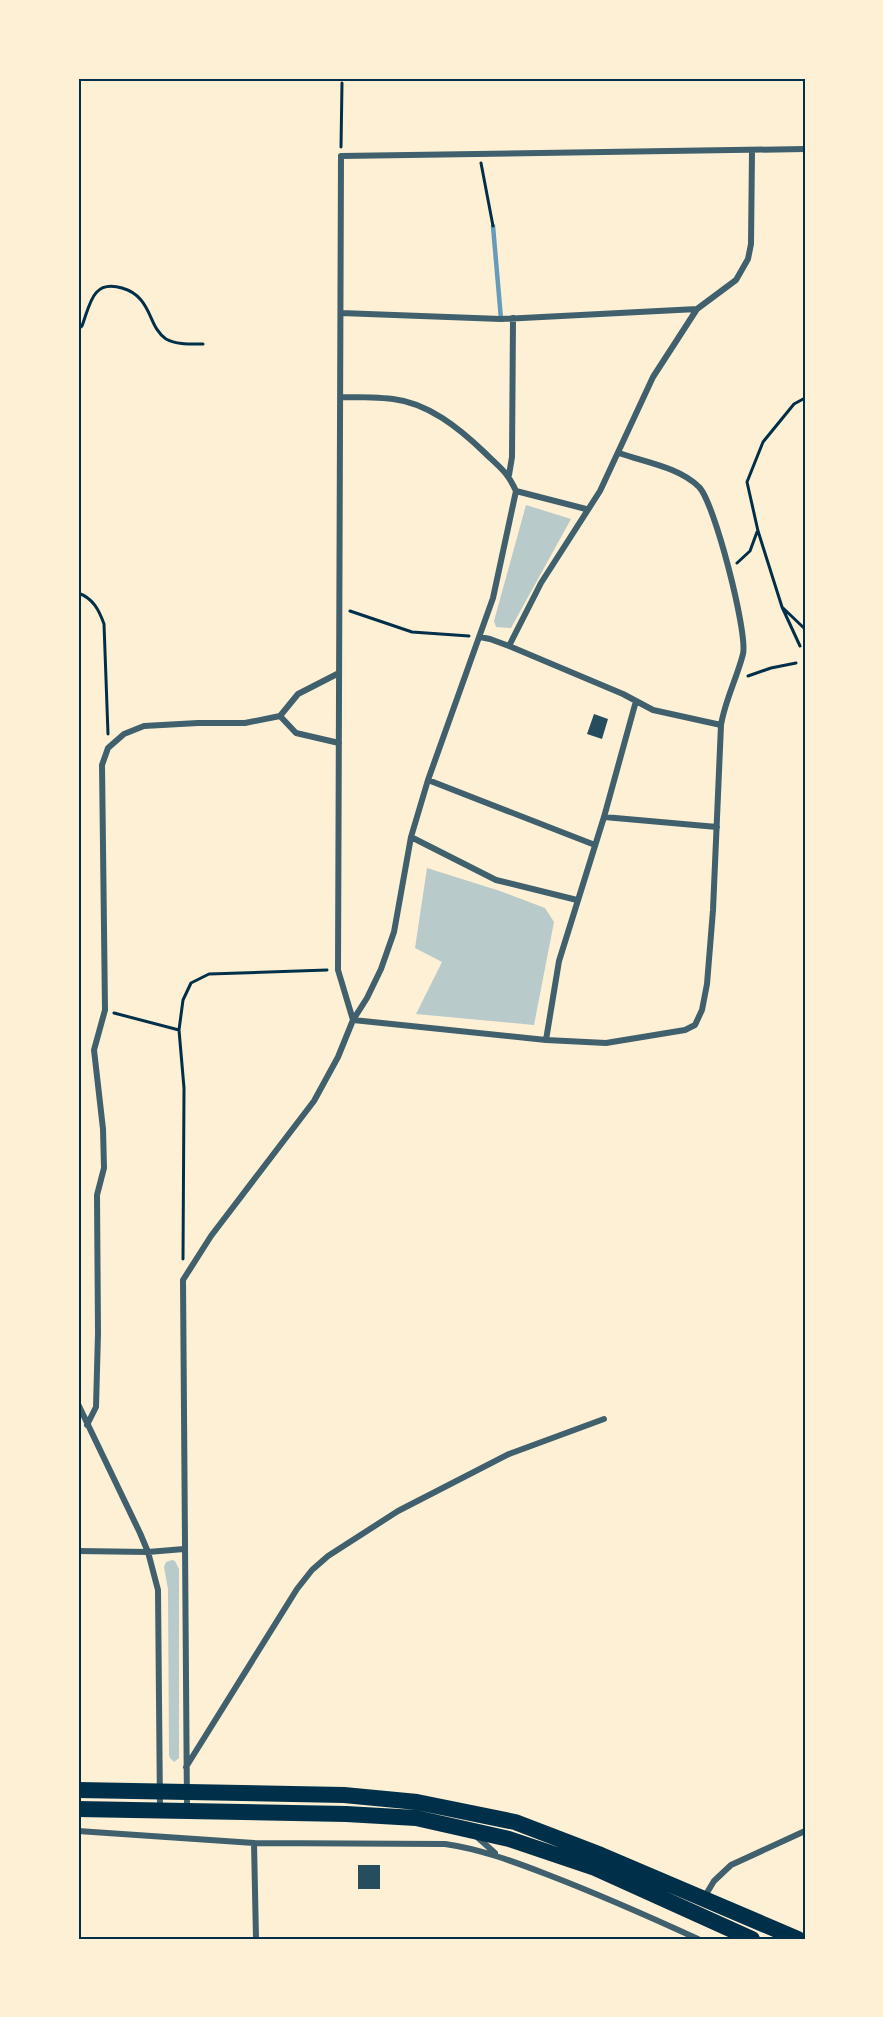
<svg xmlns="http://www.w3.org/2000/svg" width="883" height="2017" font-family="'Alegreya Sans',sans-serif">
<rect width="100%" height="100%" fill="#fdf0d5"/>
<path fill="#b9caca" d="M 526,505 L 571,519 L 511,628 L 496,627 L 494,621 Z
M 427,868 L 500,891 L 545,908 L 554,922 L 534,1025 L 416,1014 L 442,962 L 415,948 Z
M 172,1560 L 175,1561 L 179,1569 L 179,1758 L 174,1762 L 170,1758 L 169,1755 L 168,1589 L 164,1567 L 166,1562 Z"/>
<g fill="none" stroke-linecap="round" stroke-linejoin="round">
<path stroke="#669bbc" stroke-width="4.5" d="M 493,226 L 501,319"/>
</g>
<path fill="#264d5e" d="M 594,714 L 608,719 L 602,739 L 587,734 Z
M 358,1865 L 380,1865 L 380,1889 L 358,1889 Z"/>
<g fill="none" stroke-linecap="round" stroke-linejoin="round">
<path stroke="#003049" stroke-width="3" d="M 341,147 L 342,83
M 481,163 L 493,226
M 78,329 L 82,326 C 90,305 92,279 122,288 C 129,290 137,295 141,300 C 152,313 152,329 166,339 C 177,345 191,344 203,344
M 737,563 L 750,551 L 757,532
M 78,593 C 93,598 99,610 104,624 L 108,734
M 783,608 L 805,629
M 350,611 L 412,632 L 469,636
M 800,646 L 782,607 L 758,531 L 747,482 L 763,442 L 794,404 L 805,398
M 748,676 L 771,668 L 796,663
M 114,1013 L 179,1030
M 183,1259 L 184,1088 L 179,1030 L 183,1000 L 191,983 L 209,974 L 327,970"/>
<path stroke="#3f606c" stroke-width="6" d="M 341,313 L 501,319 L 697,309
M 342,397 C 358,397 376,397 393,399 C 428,403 459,428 484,452 C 499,467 507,471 516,491 L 586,509
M 509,475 L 512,457 L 513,318
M 480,637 L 490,639 L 509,646 L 623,694 L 653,710 L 721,725
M 509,646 L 541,583 L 600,491 L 653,377 L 697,309 L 736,280 L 748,259 L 751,244 L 752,151
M 280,716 L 296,733 L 339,743
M 428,780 L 595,845
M 604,817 L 717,827
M 411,837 L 496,880 L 577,900
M 353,1020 L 338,970 L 341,156 L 805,149
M 353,1020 L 546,1040 L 606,1043 L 685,1030 L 695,1025 L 702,1010 L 707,984 L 713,910 L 721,725 C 725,700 737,678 743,654 C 748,633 714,501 699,487 C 679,467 644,462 619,453
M 546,1040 L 559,961 L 604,817 L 636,701
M 78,1404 L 140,1533 L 148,1552 L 158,1590 L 160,1809
M 87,1425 L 96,1407 L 98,1333 L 97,1195 L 104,1168 L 103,1129 L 94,1050 L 105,1010 L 102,765 L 108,748 L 124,734 L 144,726 L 198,723 L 245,723 L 280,716 L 298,694 L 339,673
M 78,1551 L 148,1552 L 184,1549
M 186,1767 L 297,1589 L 312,1570 L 328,1556 L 398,1511 L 509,1454 L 604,1419
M 187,1809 L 183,1280 L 211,1236 L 314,1101 L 338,1057 L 353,1020 L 367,998 L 381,969 L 394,932 L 411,837 L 428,780 L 493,598 L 516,491
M 78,1831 L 254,1843 L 445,1844 C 480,1849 512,1861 546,1874 C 598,1894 648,1916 698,1939
M 476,1836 L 495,1853
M 254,1843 L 256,1939
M 705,1896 L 714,1881 L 731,1865 L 805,1831"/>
<path stroke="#003049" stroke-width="16" d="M 78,1790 L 344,1795 L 417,1802 L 515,1822 L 601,1855 L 798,1939
M 78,1809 L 346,1814 L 416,1818 L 509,1839 L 595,1868 L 752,1939"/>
</g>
<rect width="883" height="2017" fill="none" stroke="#fdf0d5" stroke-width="159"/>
<rect x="80" y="80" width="724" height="1858" fill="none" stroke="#003049" stroke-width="2"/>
</svg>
